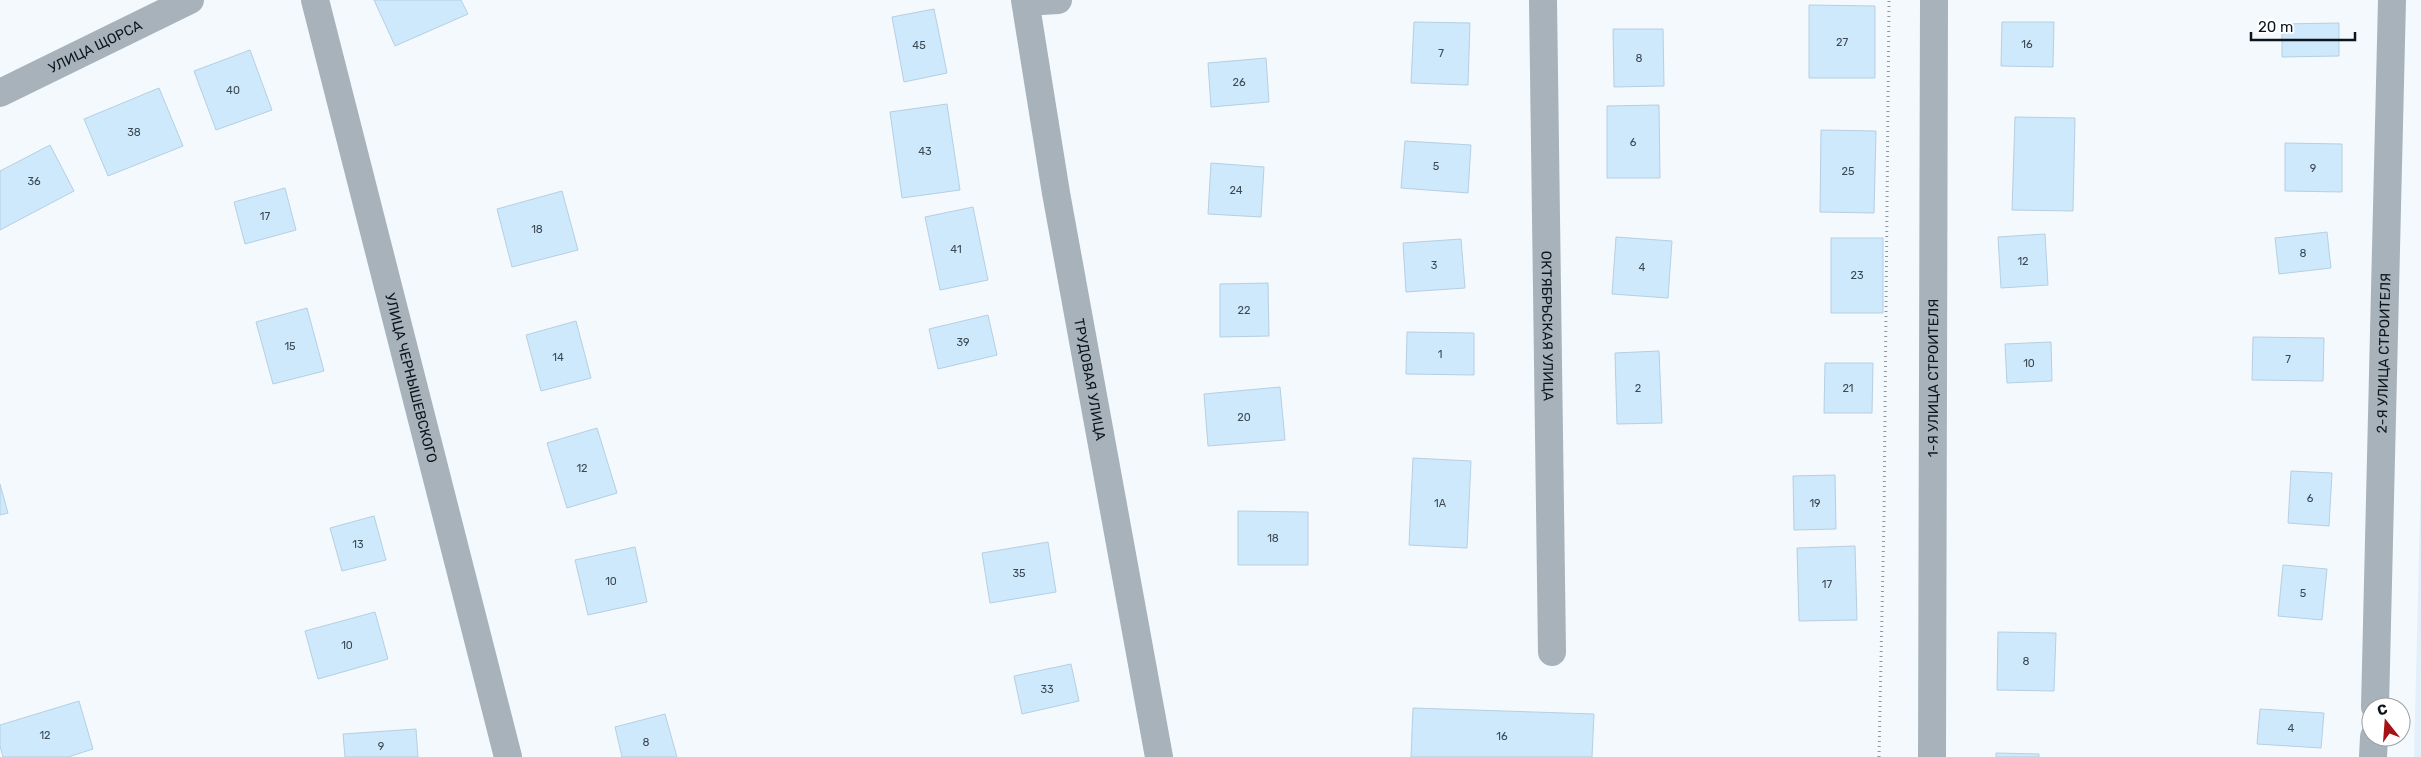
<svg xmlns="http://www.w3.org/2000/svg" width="2421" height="757" font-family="Rubik,sans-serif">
<rect width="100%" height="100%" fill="#f4f9fd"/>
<path fill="#e3f0fa" d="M 2421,468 L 2421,757 L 2414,757 Z"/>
<path fill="#cee8fc" stroke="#b6cfe2" d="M 374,0 L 461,0 L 468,14 L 395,46 Z
M 1809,5 L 1875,6 L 1875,78 L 1809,78 Z
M 934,9 L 947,73 L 904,82 L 892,17 Z
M 1414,22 L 1470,23 L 1468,85 L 1411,83 Z
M 2002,22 L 2054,22 L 2053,67 L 2001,66 Z
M 2339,23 L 2339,56 L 2282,57 L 2282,24 Z
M 1613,29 L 1663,29 L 1664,86 L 1614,87 Z
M 250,50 L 272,110 L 216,130 L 194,71 Z
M 1266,58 L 1269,102 L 1211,107 L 1208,63 Z
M 159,88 L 183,146 L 108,176 L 84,119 Z
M 947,104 L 960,190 L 902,198 L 890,112 Z
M 1659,105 L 1660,178 L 1607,178 L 1607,106 Z
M 2015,117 L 2075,118 L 2073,211 L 2012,210 Z
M 1821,130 L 1876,131 L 1874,213 L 1820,212 Z
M 1405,141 L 1471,145 L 1468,193 L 1401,188 Z
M 2285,143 L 2342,144 L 2342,192 L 2285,191 Z
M 50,145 L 74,191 L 0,230 L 0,171 Z
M 1211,163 L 1264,167 L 1261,217 L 1208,214 Z
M 285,188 L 296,230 L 245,244 L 234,202 Z
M 562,191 L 578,250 L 512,267 L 497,209 Z
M 973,207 L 988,280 L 940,290 L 925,217 Z
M 2327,232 L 2331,268 L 2279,274 L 2275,238 Z
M 2045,234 L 2048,285 L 2001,288 L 1998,237 Z
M 1616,237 L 1672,241 L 1668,298 L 1612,294 Z
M 1831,238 L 1883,238 L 1883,313 L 1831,313 Z
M 1461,239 L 1465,288 L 1406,292 L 1403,243 Z
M 1268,283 L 1269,336 L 1220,337 L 1220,284 Z
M 307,308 L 324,371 L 273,384 L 256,322 Z
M 988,315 L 997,355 L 938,369 L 929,329 Z
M 576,321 L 591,378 L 541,391 L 526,335 Z
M 1407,332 L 1474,333 L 1474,375 L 1406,374 Z
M 2253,337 L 2324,338 L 2323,381 L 2252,380 Z
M 2051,342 L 2052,381 L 2007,383 L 2005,344 Z
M 1659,351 L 1662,423 L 1617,424 L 1615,353 Z
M 1825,363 L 1873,363 L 1872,413 L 1824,413 Z
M 1280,387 L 1285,440 L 1208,446 L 1204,394 Z
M 597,428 L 617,493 L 567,508 L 547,443 Z
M 1413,458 L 1471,461 L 1467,548 L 1409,545 Z
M 2291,471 L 2332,473 L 2329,526 L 2288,523 Z
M 1835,475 L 1836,529 L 1794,530 L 1793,476 Z
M 0,484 L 8,513 L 0,515 Z
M 1238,511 L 1308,512 L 1308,565 L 1238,565 Z
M 374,516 L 386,560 L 342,571 L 330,528 Z
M 1048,542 L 1056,592 L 990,603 L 982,553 Z
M 1855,546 L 1857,620 L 1799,621 L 1797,548 Z
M 635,547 L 647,602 L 588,615 L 575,560 Z
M 2283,565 L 2327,569 L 2322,620 L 2278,616 Z
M 375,612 L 388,659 L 318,679 L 305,631 Z
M 1998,632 L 2056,633 L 2054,691 L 1997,690 Z
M 1071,664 L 1079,701 L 1022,714 L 1014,676 Z
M 79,701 L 93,749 L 68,757 L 3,757 L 0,746 L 0,725 Z
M 1413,708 L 1594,714 L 1592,757 L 1411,757 Z
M 2260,709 L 2324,713 L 2321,748 L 2257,744 Z
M 665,714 L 677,757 L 622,757 L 615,727 Z
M 416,729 L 418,757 L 345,757 L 343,734 Z
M 1996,753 L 2039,754 L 2039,757 L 1996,757 Z"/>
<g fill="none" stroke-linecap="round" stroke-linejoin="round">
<path stroke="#90979c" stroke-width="3" stroke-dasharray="1 4" stroke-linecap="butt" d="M 1879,757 L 1884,517 L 1889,0"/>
<g stroke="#a7b2ba" stroke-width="28">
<path id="s1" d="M 315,0 L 508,757"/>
<path id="s2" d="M 1025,0 L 1056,193 L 1159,757"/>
<path id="s3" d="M 1543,0 L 1552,652"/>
<path d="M 1026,2 L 1058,0"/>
<path id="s4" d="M 0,93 L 190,0"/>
<path id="s5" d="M 2375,707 L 2392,0"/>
<path id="s6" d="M 1932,757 L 1934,0"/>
<path d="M 2373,757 L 2374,737"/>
</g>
</g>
<g text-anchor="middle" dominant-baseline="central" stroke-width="4" stroke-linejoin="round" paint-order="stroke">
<g font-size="11" fill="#3c4a54">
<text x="1842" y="42">27</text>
<text x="2027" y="44">16</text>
<text x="919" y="45">45</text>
<text x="1441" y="53">7</text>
<text x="1639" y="58">8</text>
<text x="1239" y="82">26</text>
<text x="233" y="90">40</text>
<text x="134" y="132">38</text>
<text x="1633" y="142">6</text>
<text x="925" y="151">43</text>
<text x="1436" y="166">5</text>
<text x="2313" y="168">9</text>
<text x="1848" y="171">25</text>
<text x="34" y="181">36</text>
<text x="1236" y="190">24</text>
<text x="265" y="216">17</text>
<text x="537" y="229">18</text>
<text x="956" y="249">41</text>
<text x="2303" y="253">8</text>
<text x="2023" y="261">12</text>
<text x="1434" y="265">3</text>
<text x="1642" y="267">4</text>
<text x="1857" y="275">23</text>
<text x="1244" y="310">22</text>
<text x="963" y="342">39</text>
<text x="290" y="346">15</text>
<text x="1440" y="354">1</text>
<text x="558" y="357">14</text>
<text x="2288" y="359">7</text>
<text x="2029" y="363">10</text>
<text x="1638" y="388">2</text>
<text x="1848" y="388">21</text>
<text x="1244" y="417">20</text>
<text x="582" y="468">12</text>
<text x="2310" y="498">6</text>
<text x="1440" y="503">1А</text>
<text x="1815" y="503">19</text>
<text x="1273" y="538">18</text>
<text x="358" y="544">13</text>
<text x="1019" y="573">35</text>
<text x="611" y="581">10</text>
<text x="1827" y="584">17</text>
<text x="2303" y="593">5</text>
<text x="347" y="645">10</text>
<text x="2026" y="661">8</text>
<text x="1047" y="689">33</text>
<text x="2291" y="728">4</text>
<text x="45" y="735">12</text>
<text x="1502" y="736">16</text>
<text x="646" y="742">8</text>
<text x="381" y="746">9</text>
</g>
<g font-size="14" fill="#0c151c" stroke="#fff">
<text stroke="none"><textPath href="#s4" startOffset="106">УЛИЦА ЩОРСА</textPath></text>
<text stroke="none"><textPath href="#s3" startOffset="326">ОКТЯБРЬСКАЯ УЛИЦА</textPath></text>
<text stroke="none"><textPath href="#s5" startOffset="354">2-Я УЛИЦА СТРОИТЕЛЯ</textPath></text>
<text stroke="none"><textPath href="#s1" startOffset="390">УЛИЦА ЧЕРНЫШЕВСКОГО</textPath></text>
<text stroke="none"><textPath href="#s6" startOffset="379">1-Я УЛИЦА СТРОИТЕЛЯ</textPath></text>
<text stroke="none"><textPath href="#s2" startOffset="385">ТРУДОВАЯ УЛИЦА</textPath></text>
</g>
</g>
<g transform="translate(2386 722) rotate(343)"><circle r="24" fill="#ffffff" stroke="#9ea1a4"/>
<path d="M0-4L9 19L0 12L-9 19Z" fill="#a71216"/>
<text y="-8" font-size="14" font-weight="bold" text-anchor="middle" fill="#0c151c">С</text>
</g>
<path d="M2251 32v8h104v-8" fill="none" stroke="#0c151c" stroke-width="2.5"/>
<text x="2258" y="32" font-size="15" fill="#0c151c" stroke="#ffffff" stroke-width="4" paint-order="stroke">20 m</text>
</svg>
